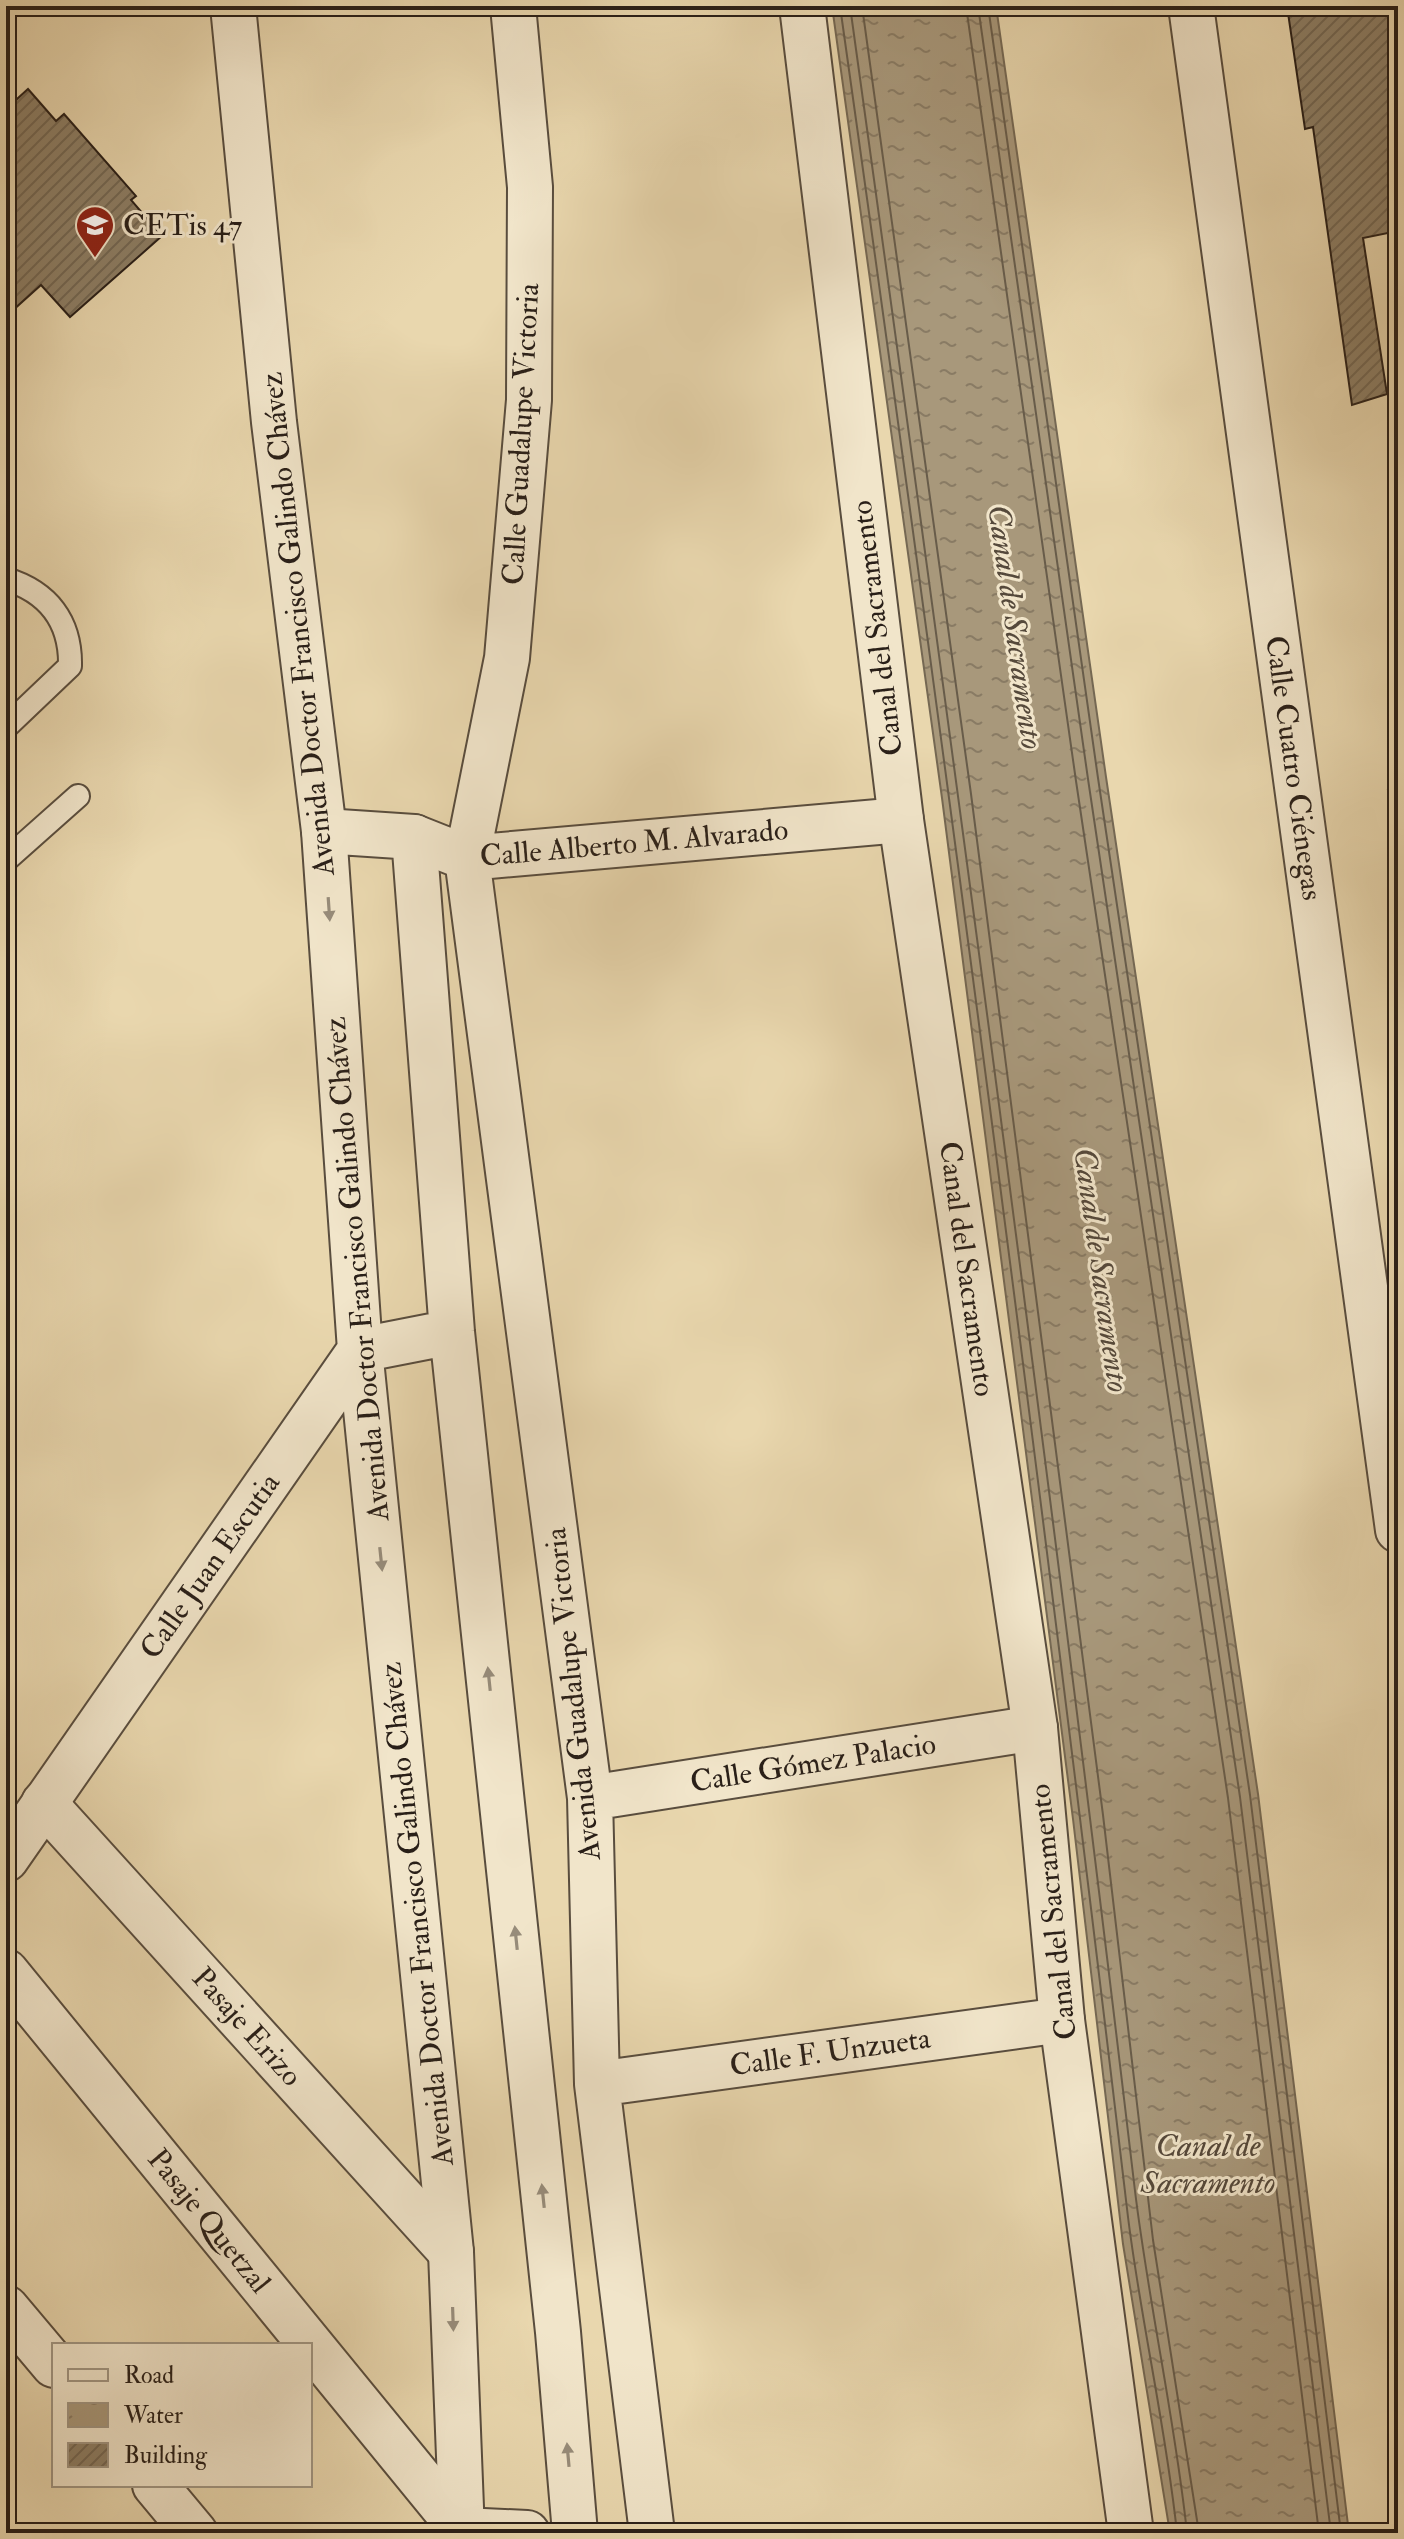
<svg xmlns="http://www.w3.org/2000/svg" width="1404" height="2539" font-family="'IM FELL Double Pica',serif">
<defs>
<pattern id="water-ripples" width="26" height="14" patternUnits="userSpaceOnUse" patternTransform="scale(2)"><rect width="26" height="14" fill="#a8987b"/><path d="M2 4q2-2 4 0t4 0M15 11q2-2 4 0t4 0" fill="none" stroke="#897b64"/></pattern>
<pattern id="building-hatch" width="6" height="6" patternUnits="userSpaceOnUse" patternTransform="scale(2)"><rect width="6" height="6" fill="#8d7f66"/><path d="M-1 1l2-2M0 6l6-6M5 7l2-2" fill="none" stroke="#736753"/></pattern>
</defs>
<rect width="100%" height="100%" fill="#e9d7ae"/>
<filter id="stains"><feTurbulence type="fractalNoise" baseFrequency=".0025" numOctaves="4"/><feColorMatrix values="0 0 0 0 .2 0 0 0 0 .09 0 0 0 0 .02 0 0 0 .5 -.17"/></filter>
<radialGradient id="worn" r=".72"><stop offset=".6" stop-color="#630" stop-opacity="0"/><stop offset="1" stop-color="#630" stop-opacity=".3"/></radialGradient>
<path fill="url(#water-ripples)" stroke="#756853" stroke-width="2" d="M 832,6 L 996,6 L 1106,777 L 1258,1794 L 1349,2533 L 1170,2533 L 1123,2244 L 1073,1819 L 942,798 Z"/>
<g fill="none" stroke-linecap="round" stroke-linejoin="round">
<path stroke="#685c4a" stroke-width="2" d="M 840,6 C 944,742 1041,1479 1128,2217 C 1141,2322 1166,2427 1177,2533
M 850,6 C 951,734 1049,1462 1135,2191 C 1149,2306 1175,2419 1187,2533
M 862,6 L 971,794 L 1103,1815 L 1153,2240 L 1199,2533
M 966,6 L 1076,781 L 1228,1798 L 1319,2533
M 978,6 L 1088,779 L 1240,1797 L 1331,2533
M 988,6 L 1098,778 L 1250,1795 L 1341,2533"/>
</g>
<path fill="url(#building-hatch)" stroke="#291f18" stroke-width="2" d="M 1287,6 L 1398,6 L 1398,231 L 1363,238 L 1387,394 L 1352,405 L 1313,127 L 1305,129 Z
M 28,89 L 56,121 L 64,114 L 136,196 L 131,200 L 162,236 L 70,317 L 41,285 L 12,311 L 6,305 L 6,109 Z
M 1398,789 L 1398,856 L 1388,790 Z"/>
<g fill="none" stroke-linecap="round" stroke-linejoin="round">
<defs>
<path id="service" d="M 6,579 C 48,592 71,621 70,666 L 6,727
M 6,860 L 78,796"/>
<path id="minor" d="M 233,6 L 274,422 L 324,831
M 513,6 L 530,187 L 529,400 L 507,658 L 467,858 L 590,1798 L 597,2084 L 652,2533
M 414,837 L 467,858 L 901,820
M 590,1798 L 1035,1728
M 44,1803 L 451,2252
M 6,1972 L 462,2530 L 527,2533
M 597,2084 L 1062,2020
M 6,2308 L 54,2365
M 155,2485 L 195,2533"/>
<path id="tertiary" d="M 802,6 L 901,820 L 1035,1728 L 1062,2020 L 1131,2533
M 1191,6 L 1398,1530
M 6,1859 L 360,1350 L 452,1332
M 462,2533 L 451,2252 L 360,1350 L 324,831 L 414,837 L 452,1332 L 558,2332 L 575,2533"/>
</defs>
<use href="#service" stroke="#594d3e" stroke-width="26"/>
<use href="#minor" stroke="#594d3e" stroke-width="48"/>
<use href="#tertiary" stroke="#594d3e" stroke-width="48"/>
<use href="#service" stroke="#f1e5ca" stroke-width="22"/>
<use href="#minor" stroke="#f1e5ca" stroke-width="44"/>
<use href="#tertiary" stroke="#f1e5ca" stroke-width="44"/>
</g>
<defs><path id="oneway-solid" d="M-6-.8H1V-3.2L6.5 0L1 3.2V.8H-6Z" transform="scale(2)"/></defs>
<g fill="#978c7a">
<use href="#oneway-solid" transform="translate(329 909) rotate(86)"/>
<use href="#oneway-solid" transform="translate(381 1559) rotate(84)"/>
<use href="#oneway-solid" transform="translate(489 1679) rotate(-96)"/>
<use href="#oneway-solid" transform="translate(516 1938) rotate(-96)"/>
<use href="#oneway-solid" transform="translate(543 2196) rotate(-96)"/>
<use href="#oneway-solid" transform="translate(453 2319) rotate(88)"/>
<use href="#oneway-solid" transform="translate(568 2455) rotate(-95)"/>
</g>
<defs>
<symbol id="school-pin" viewBox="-11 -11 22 30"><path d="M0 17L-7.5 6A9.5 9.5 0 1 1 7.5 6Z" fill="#8f2418" stroke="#f1e5ca"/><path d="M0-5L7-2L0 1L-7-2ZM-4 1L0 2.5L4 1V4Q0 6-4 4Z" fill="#fff"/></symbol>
</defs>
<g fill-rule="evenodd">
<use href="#school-pin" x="73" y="203" width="44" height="60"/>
</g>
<g text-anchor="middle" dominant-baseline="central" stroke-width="6" stroke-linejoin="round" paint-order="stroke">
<g font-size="30" fill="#291f18" stroke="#f1e5ca" text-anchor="start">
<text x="123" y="225">CETis 47</text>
</g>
<g font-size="30" fill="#291f18" stroke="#f1e5ca">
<text transform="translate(521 434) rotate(-87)">Calle Guadalupe Victoria</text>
<text transform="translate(298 624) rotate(-96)">Avenida Doctor Francisco Galindo Chávez</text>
<text transform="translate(877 628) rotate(-97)">Canal del Sacramento</text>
<text transform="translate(1294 768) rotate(82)">Calle Cuatro Ciénegas</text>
<text transform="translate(634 843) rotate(-5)">Calle Alberto M. Alvarado</text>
<text transform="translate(357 1269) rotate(-95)">Avenida Doctor Francisco Galindo Chávez</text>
<text transform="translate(967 1269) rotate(82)">Canal del Sacramento</text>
<text transform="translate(210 1566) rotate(-55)">Calle Juan Escutia</text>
<text transform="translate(573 1694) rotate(-96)">Avenida Guadalupe Victoria</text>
<text transform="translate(813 1763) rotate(-9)">Calle Gómez Palacio</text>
<text transform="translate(1053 1912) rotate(-96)">Canal del Sacramento</text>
<text transform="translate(417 1914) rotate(-96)">Avenida Doctor Francisco Galindo Chávez</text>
<text transform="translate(247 2027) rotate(48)">Pasaje Erizo</text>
<text transform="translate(830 2052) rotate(-8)">Calle F. Unzueta</text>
<text transform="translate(209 2221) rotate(51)">Pasaje Quetzal</text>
</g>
<g font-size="32" font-style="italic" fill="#55493b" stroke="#f1e5ca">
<text transform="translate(1015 627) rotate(82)">Canal de Sacramento</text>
<text transform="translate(1101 1270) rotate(82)">Canal de Sacramento</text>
<text x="1208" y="2146">Canal de<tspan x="1208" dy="37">Sacramento</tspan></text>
</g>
</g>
<rect width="1404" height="2539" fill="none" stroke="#e9d7ae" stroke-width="32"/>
<rect x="8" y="8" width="1388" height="2523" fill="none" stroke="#291f18" stroke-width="4"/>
<rect x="16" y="16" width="1372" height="2507" fill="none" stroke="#291f18" stroke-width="2"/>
<rect x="52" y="2343" width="260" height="144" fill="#f1e5ca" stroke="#a19683" stroke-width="2"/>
<rect x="68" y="2369" width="40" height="12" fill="#f1e5ca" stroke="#a19683" stroke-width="2"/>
<text x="124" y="2383" font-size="24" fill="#291f18">Road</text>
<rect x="68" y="2403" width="40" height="24" fill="url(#water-ripples)" stroke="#a19683" stroke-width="2"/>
<text x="124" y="2423" font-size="24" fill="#291f18">Water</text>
<rect x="68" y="2443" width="40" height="24" fill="url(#building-hatch)" stroke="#a19683" stroke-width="2"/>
<text x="124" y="2463" font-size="24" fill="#291f18">Building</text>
<rect width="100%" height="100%" filter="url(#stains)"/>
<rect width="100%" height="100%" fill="url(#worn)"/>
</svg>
